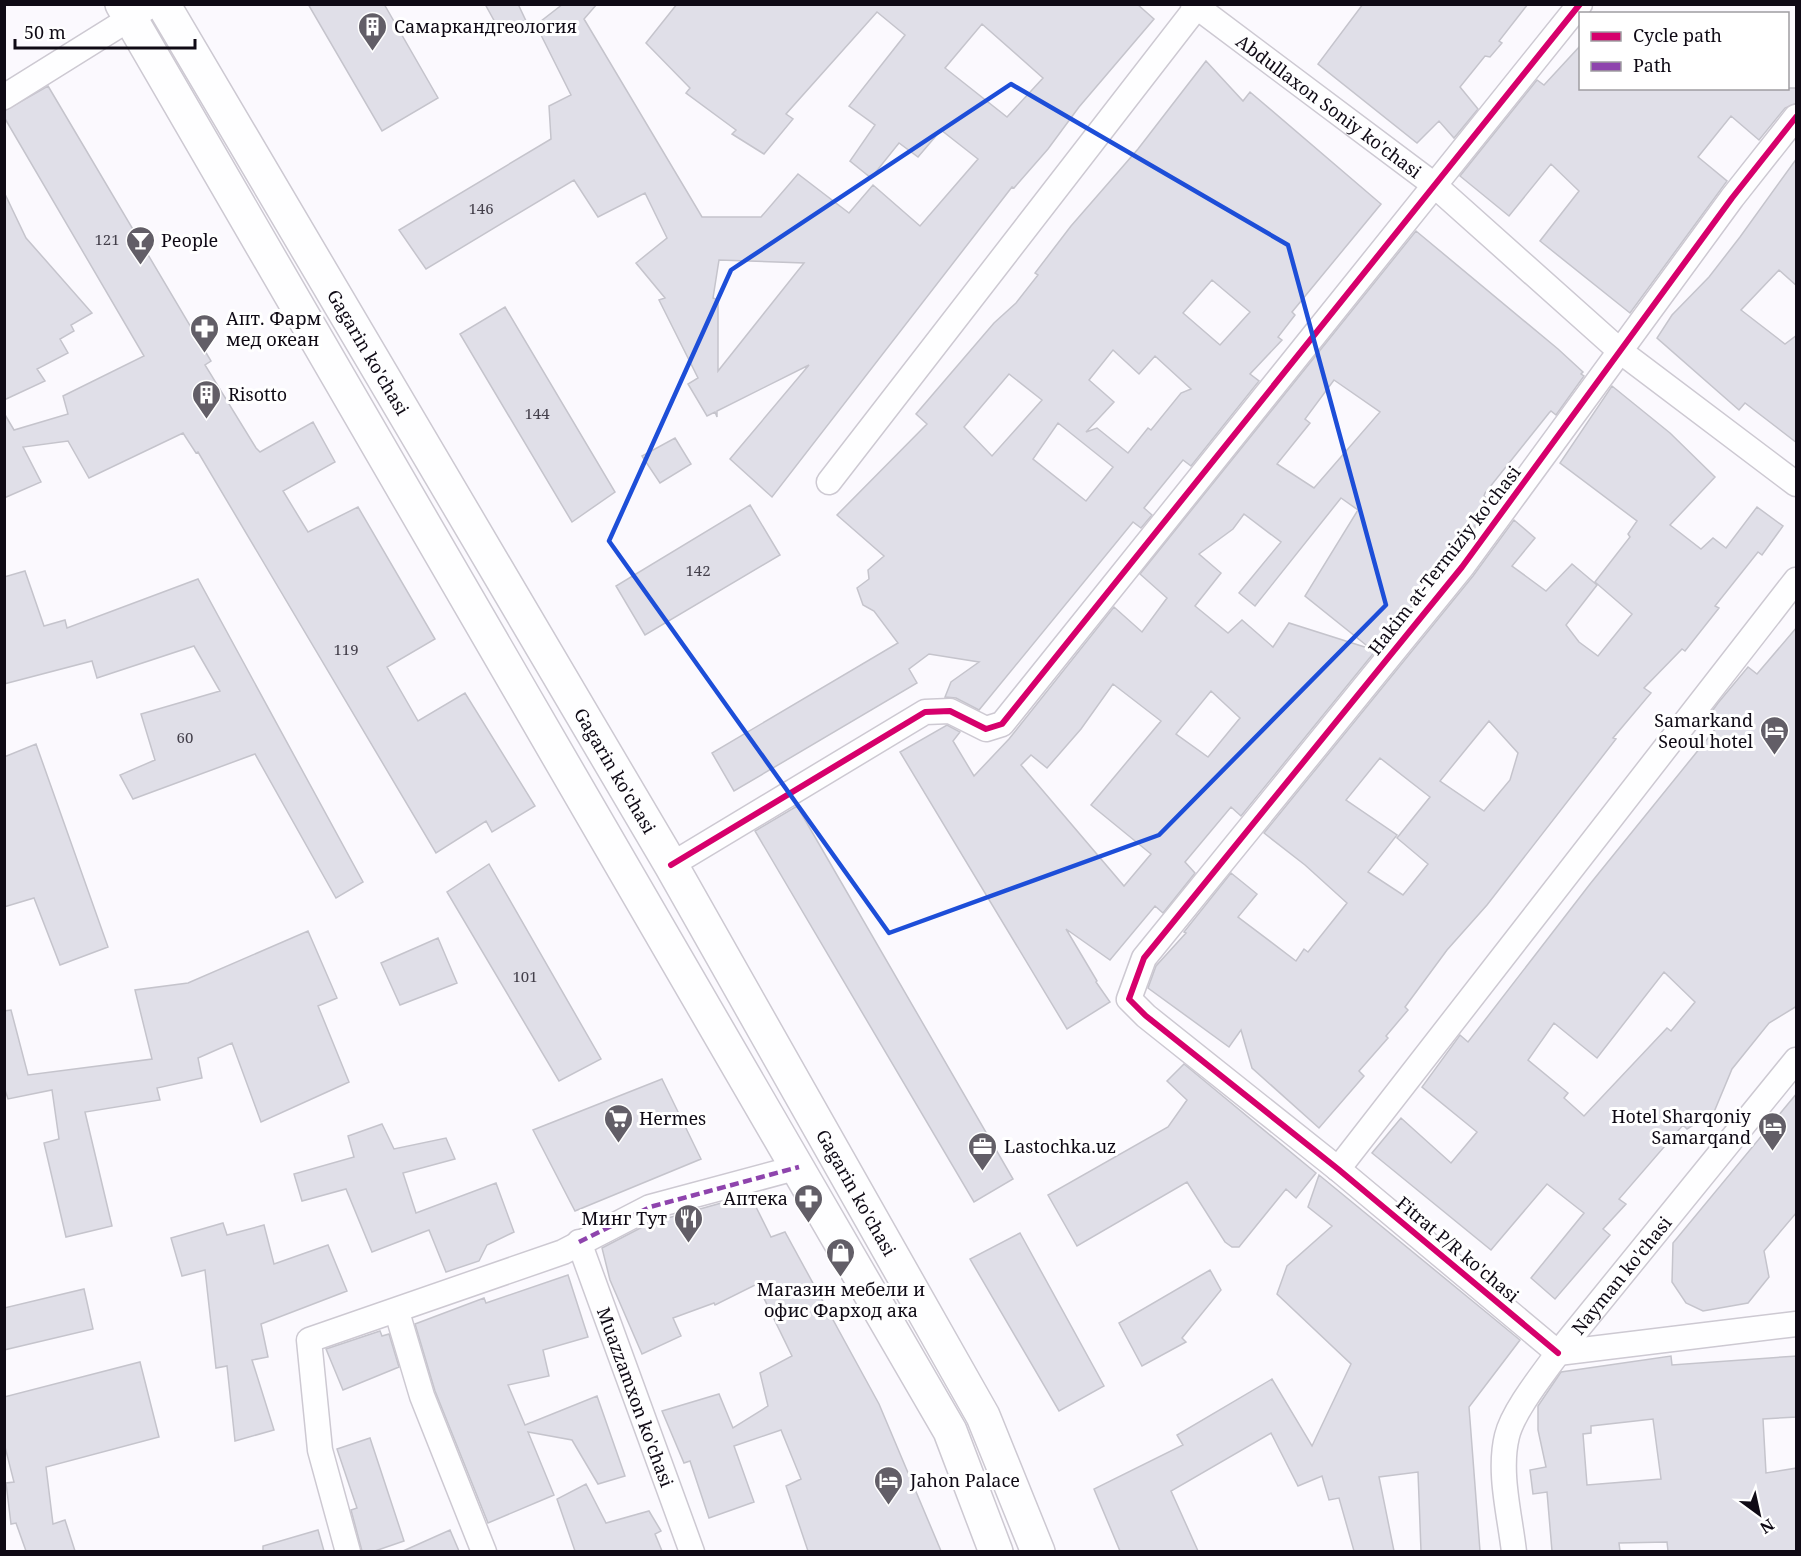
<svg xmlns="http://www.w3.org/2000/svg" width="1801" height="1556" font-family="'Noto Serif',serif">
<rect width="100%" height="100%" fill="#fbf9fe"/>
<path fill="#e0dfe8" stroke="#c5c4cc" stroke-width="1.5" fill-rule="evenodd" d="M 308,4 L 384,4 L 438,98 L 382,131 Z
M 485,4 L 518,4 L 526,21 L 501,33 Z
M 563,4 L 597,4 L 584,19 L 702,217 L 761,217 L 798,174 L 849,213 L 873,185 L 920,226 L 978,159 L 941,130 L 918,157 L 899,143 L 871,178 L 850,161 L 875,125 L 849,106 L 905,35 L 877,12 L 786,114 L 793,119 L 764,154 L 732,134 L 736,130 L 686,93 L 690,88 L 646,43 L 677,4 L 1137,4 L 1154,19 L 1079,107 L 1048,149 L 1014,188 L 1012,187 L 772,497 L 730,459 L 809,365 L 717,411 L 717,417 L 715,412 L 707,416 L 688,384 L 698,378 L 659,300 L 665,298 L 636,263 L 667,238 L 645,193 L 598,217 L 574,180 L 426,269 L 399,230 L 551,139 L 549,106 L 571,95 L 536,25 ZM 982,24 L 1043,78 L 1007,117 L 945,68 ZM 719,260 L 804,263 L 718,371 L 718,300 L 713,298 Z
M 1363,4 L 1528,4 L 1499,41 L 1502,43 L 1490,57 L 1485,56 L 1460,87 L 1478,109 L 1454,138 L 1439,121 L 1417,143 L 1318,64 Z
M 1581,45 L 1581,88 L 1797,88 L 1797,103 L 1785,108 L 1759,140 L 1731,116 L 1698,157 L 1727,181 L 1630,313 L 1540,241 L 1579,191 L 1551,164 L 1509,216 L 1460,176 L 1537,80 L 1544,85 Z
M 1206,61 L 1243,101 L 1250,92 L 1381,204 L 1292,312 L 1295,315 L 1278,337 L 1282,340 L 1250,374 L 1259,381 L 1191,466 L 1183,460 L 1144,508 L 1152,515 L 1141,528 L 1133,522 L 979,710 L 956,698 L 945,697 L 951,682 L 979,662 L 929,654 L 909,669 L 917,683 L 734,791 L 712,753 L 898,643 L 874,611 L 863,605 L 857,588 L 869,579 L 868,570 L 884,556 L 837,515 L 927,424 L 916,414 L 994,323 L 1016,303 L 1038,275 L 1035,273 L 1071,226 L 1138,149 ZM 1212,280 L 1250,312 L 1220,345 L 1183,313 ZM 1113,350 L 1139,374 L 1155,356 L 1191,389 L 1181,393 L 1151,430 L 1148,428 L 1128,453 L 1097,428 L 1086,432 L 1114,402 L 1089,380 ZM 1009,374 L 1042,400 L 992,456 L 964,427 ZM 1058,423 L 1113,467 L 1086,501 L 1033,459 Z
M 48,86 L 211,361 L 205,365 L 256,448 L 260,452 L 313,422 L 335,462 L 283,491 L 308,532 L 358,507 L 435,639 L 387,667 L 418,721 L 465,693 L 535,806 L 492,832 L 486,821 L 436,853 L 198,452 L 196,453 L 183,433 L 89,478 L 68,441 L 23,447 L 41,482 L 4,498 L 4,413 L 14,430 L 68,414 L 63,396 L 144,356 L 4,117 L 4,111 Z
M 1797,158 L 1797,286 L 1779,270 L 1741,310 L 1785,344 L 1797,335 L 1797,443 L 1745,403 L 1739,410 L 1657,338 L 1672,315 L 1709,277 L 1740,237 Z
M 4,192 L 26,238 L 92,313 L 71,325 L 74,331 L 60,339 L 68,353 L 37,369 L 45,381 L 4,400 Z
M 1416,231 L 1558,349 L 1583,372 L 1581,374 L 1584,376 L 1556,415 L 1551,411 L 1549,413 L 1485,493 L 1484,496 L 1492,502 L 1451,558 L 1241,816 L 1231,807 L 1185,862 L 1195,873 L 1163,913 L 1155,906 L 1110,960 L 1066,929 L 1097,981 L 1096,982 L 1110,1002 L 1067,1029 L 900,752 L 947,725 L 960,732 L 953,741 L 974,776 L 1009,739 L 1114,607 L 1142,632 L 1167,598 L 1140,574 ZM 1334,380 L 1380,412 L 1314,488 L 1277,464 L 1310,423 L 1305,419 ZM 1341,498 L 1358,510 L 1305,596 L 1371,649 L 1289,623 L 1273,647 L 1242,620 L 1228,633 L 1195,606 L 1221,573 L 1199,554 L 1233,529 L 1244,514 L 1281,542 L 1239,593 L 1255,606 ZM 1113,684 L 1161,721 L 1091,805 L 1151,854 L 1124,886 L 1021,765 L 1031,755 L 1047,768 L 1081,729 ZM 1211,691 L 1240,718 L 1208,757 L 1176,734 Z
M 505,307 L 615,492 L 572,522 L 460,334 Z
M 1612,386 L 1670,433 L 1715,477 L 1670,525 L 1701,549 L 1713,538 L 1726,548 L 1757,507 L 1783,526 L 1762,555 L 1758,552 L 1715,606 L 1719,608 L 1685,651 L 1682,649 L 1644,688 L 1651,693 L 1613,738 L 1616,739 L 1487,905 L 1447,950 L 1405,1007 L 1408,1010 L 1386,1036 L 1388,1038 L 1359,1071 L 1364,1076 L 1319,1128 L 1252,1068 L 1241,1030 L 1229,1047 L 1148,988 L 1156,966 L 1186,933 L 1184,932 L 1231,873 L 1257,894 L 1238,917 L 1296,961 L 1304,949 L 1308,952 L 1347,903 L 1305,865 L 1264,833 L 1473,576 L 1514,520 L 1535,538 L 1512,566 L 1546,591 L 1572,564 L 1597,585 L 1566,625 L 1579,642 L 1598,656 L 1632,614 L 1595,582 L 1630,537 L 1628,534 L 1637,521 L 1560,463 ZM 1489,721 L 1518,753 L 1510,780 L 1484,811 L 1440,781 ZM 1380,758 L 1430,797 L 1397,838 L 1428,864 L 1403,895 L 1368,872 L 1397,835 L 1346,800 Z
M 675,438 L 691,464 L 660,483 L 642,456 Z
M 750,505 L 780,555 L 645,635 L 616,586 Z
M 25,571 L 44,626 L 65,620 L 67,628 L 198,579 L 363,882 L 336,898 L 255,754 L 133,799 L 120,775 L 155,760 L 141,714 L 220,691 L 194,646 L 97,678 L 92,661 L 4,684 L 4,577 Z
M 1797,627 L 1797,1006 L 1769,1023 L 1732,1069 L 1714,1112 L 1687,1129 L 1683,1125 L 1619,1199 L 1626,1204 L 1603,1229 L 1610,1235 L 1555,1299 L 1531,1278 L 1584,1213 L 1547,1184 L 1491,1250 L 1372,1153 L 1401,1118 L 1451,1163 L 1477,1132 L 1422,1087 L 1460,1035 L 1468,1042 L 1590,884 L 1717,727 L 1707,718 L 1718,703 L 1748,667 L 1757,674 ZM 1664,972 L 1695,1002 L 1671,1031 L 1667,1028 L 1584,1116 L 1564,1098 L 1568,1093 L 1528,1060 L 1554,1023 L 1597,1058 Z
M 36,744 L 108,947 L 60,965 L 34,898 L 4,907 L 4,757 Z
M 797,806 L 1013,1179 L 974,1202 L 755,831 Z
M 489,864 L 601,1059 L 559,1081 L 447,892 Z
M 308,931 L 337,998 L 318,1006 L 349,1082 L 261,1122 L 232,1043 L 198,1058 L 202,1078 L 157,1088 L 160,1100 L 85,1112 L 112,1226 L 66,1237 L 44,1143 L 59,1139 L 52,1090 L 8,1099 L 4,1087 L 4,1011 L 11,1010 L 28,1075 L 152,1059 L 135,990 L 188,983 Z
M 438,938 L 457,983 L 400,1005 L 381,963 Z
M 1184,1064 L 1316,1173 L 1296,1198 L 1286,1189 L 1239,1247 L 1232,1247 L 1225,1242 L 1187,1182 L 1077,1246 L 1048,1195 L 1168,1127 L 1187,1100 L 1167,1081 Z
M 662,1079 L 701,1159 L 575,1211 L 533,1130 Z
M 1797,1093 L 1797,1212 L 1764,1251 L 1769,1277 L 1748,1303 L 1703,1311 L 1686,1303 L 1672,1282 L 1673,1243 Z
M 382,1124 L 394,1149 L 446,1138 L 455,1159 L 403,1173 L 416,1213 L 496,1183 L 514,1232 L 487,1245 L 479,1261 L 446,1272 L 429,1230 L 372,1252 L 346,1189 L 302,1201 L 294,1174 L 354,1157 L 348,1136 Z
M 1319,1175 L 1520,1340 L 1469,1407 L 1480,1551 L 1421,1551 L 1418,1472 L 1379,1477 L 1394,1551 L 1354,1551 L 1339,1498 L 1329,1500 L 1322,1476 L 1298,1486 L 1271,1433 L 1171,1491 L 1198,1551 L 1120,1551 L 1094,1489 L 1183,1445 L 1177,1435 L 1272,1379 L 1312,1446 L 1351,1364 L 1277,1294 L 1287,1266 L 1332,1226 L 1308,1207 Z
M 750,1195 L 771,1237 L 785,1232 L 879,1404 L 941,1551 L 808,1551 L 786,1486 L 801,1479 L 781,1430 L 734,1446 L 754,1502 L 709,1518 L 690,1461 L 684,1463 L 662,1411 L 719,1394 L 733,1428 L 768,1406 L 760,1373 L 792,1356 L 757,1284 L 715,1305 L 714,1303 L 673,1318 L 681,1336 L 642,1354 L 610,1280 L 602,1248 L 650,1223 Z
M 223,1223 L 227,1235 L 264,1225 L 274,1264 L 328,1245 L 347,1291 L 261,1324 L 268,1357 L 252,1360 L 274,1430 L 235,1441 L 227,1366 L 216,1368 L 205,1270 L 182,1276 L 171,1238 Z
M 1020,1233 L 1104,1386 L 1059,1411 L 970,1259 Z
M 1210,1270 L 1221,1290 L 1182,1338 L 1186,1342 L 1142,1366 L 1119,1323 Z
M 568,1275 L 588,1337 L 543,1350 L 549,1376 L 508,1385 L 525,1425 L 597,1396 L 625,1476 L 598,1484 L 572,1440 L 528,1432 L 554,1495 L 488,1523 L 435,1391 L 415,1324 L 484,1298 L 486,1303 Z
M 84,1289 L 93,1329 L 4,1350 L 4,1308 Z
M 380,1331 L 382,1336 L 389,1334 L 399,1367 L 343,1390 L 326,1349 Z
M 1671,1356 L 1672,1365 L 1797,1356 L 1797,1417 L 1763,1419 L 1766,1473 L 1797,1468 L 1797,1551 L 1668,1551 L 1667,1542 L 1619,1543 L 1620,1551 L 1552,1551 L 1547,1492 L 1533,1494 L 1530,1470 L 1546,1467 L 1538,1430 L 1538,1406 L 1561,1372 ZM 1653,1419 L 1661,1479 L 1587,1485 L 1583,1434 L 1591,1433 L 1591,1426 Z
M 140,1362 L 159,1437 L 46,1467 L 53,1524 L 65,1520 L 75,1551 L 26,1551 L 16,1523 L 11,1524 L 6,1483 L 14,1482 L 4,1443 L 4,1397 Z
M 370,1438 L 404,1541 L 375,1551 L 362,1551 L 351,1510 L 357,1508 L 337,1449 Z
M 586,1484 L 606,1523 L 649,1511 L 661,1531 L 655,1534 L 662,1551 L 575,1551 L 557,1499 Z
M 318,1530 L 324,1551 L 263,1551 L 263,1546 Z
M 450,1530 L 459,1551 L 403,1551 Z"/>
<g fill="none" stroke-linecap="round" stroke-linejoin="round">
<defs>
<g id="minor">
<path id="s1" d="M 1193,4 L 1433,184 L 1620,351 L 1796,484"/>
<path d="M 4,97 L 153,4"/>
<path d="M 829,482 L 1199,4"/>
<path d="M 671,865 L 925,712 L 950,711 L 986,729 L 1002,724 L 1580,4"/>
<path d="M 1338,1169 L 1796,580"/>
<path id="s2" d="M 579,1242 L 692,1552"/>
<path d="M 397,1312 L 422,1396 L 484,1552"/>
<path d="M 1558,1353 L 1338,1169 L 1146,1016 L 1129,999 L 1144,958 L 1462,567 L 1732,198 L 1796,117"/>
<path d="M 1558,1353 L 1796,1324"/>
<path d="M 348,1552 L 320,1450 L 309,1340 L 563,1252 L 650,1207 L 799,1167"/>
<path id="s3" d="M 1514,1552 C 1510,1516 1498,1472 1507,1436 C 1513,1411 1543,1374 1558,1353 L 1796,1060"/>
</g>
<g id="secondary">
<path d="M 122,4 L 950,1431 L 996,1552"/>
<path id="s4" d="M 163,4 L 671,865 L 983,1416 L 1038,1552"/>
</g>
</defs>
<use href="#minor" stroke="#cdc9d2" stroke-width="27"/>
<use href="#secondary" stroke="#cdc9d2" stroke-width="36"/>
<use href="#minor" stroke="#fefeff" stroke-width="24"/>
<use href="#secondary" stroke="#fefeff" stroke-width="33"/>
<path stroke="#8e44ad" stroke-width="4.5" stroke-dasharray="9 4.5" stroke-linecap="butt" d="M 579,1242 L 650,1207 L 799,1167"/>
<defs>
<path id="cycleway" d="M 671,865 L 925,712 L 950,711 L 986,729 L 1002,724 L 1580,4
M 1558,1353 L 1338,1169 L 1146,1016 L 1129,999 L 1144,958 L 1462,567 L 1732,198 L 1796,117"/>
</defs>
<use href="#cycleway" stroke="#fff" stroke-width="10"/>
<use href="#cycleway" stroke="#d6006c" stroke-width="6"/>
</g>
<path fill="none" stroke="#1d4ed8" stroke-width="4.5" stroke-linejoin="round" d="M 1011,84 L 1288,245 L 1386,605 L 1159,835 L 889,933 L 609,541 L 731,270 Z"/>
<defs>
<symbol id="building-pin" viewBox="-11 -11 22 30"><path d="M0 17L-7.5 6A9.5 9.5 0 1 1 7.5 6Z" fill="#625e67" stroke="#fff"/><path d="M-4-6H4V6H1V3H-1V6H-4ZM-2.5-4.3h1.7v1.8h-1.7ZM.8-4.3h1.7v1.8H.8ZM-2.5-1h1.7V.8h-1.7ZM.8-1h1.7V.8H.8Z" fill="#fff"/></symbol>
<symbol id="bar-pin" viewBox="-11 -11 22 30"><path d="M0 17L-7.5 6A9.5 9.5 0 1 1 7.5 6Z" fill="#625e67" stroke="#fff"/><path d="M-6-5H6L.8 .8V4.5H3.5V6h-7V4.5H-.8V.8Z" fill="#fff"/></symbol>
<symbol id="pharmacy-pin" viewBox="-11 -11 22 30"><path d="M0 17L-7.5 6A9.5 9.5 0 1 1 7.5 6Z" fill="#625e67" stroke="#fff"/><path d="M-2-6h4v4h4v4h-4v4h-4v-4h-4v-4h4Z" fill="#fff"/></symbol>
<symbol id="hotel-pin" viewBox="-11 -11 22 30"><path d="M0 17L-7.5 6A9.5 9.5 0 1 1 7.5 6Z" fill="#625e67" stroke="#fff"/><path d="M-6-4.5h1.5V1H6V5H4.5V3h-9V5H-6ZM-4 0a1.8 1.8 0 1 1 3.6 0ZM.5 0V-2.5h3Q6-2.5 6 0Z" fill="#fff"/></symbol>
<symbol id="supermarket-pin" viewBox="-11 -11 22 30"><path d="M0 17L-7.5 6A9.5 9.5 0 1 1 7.5 6Z" fill="#625e67" stroke="#fff"/><path d="M-6-5.5h2.5l.6 2H6L4.5 2H-2.5L-4.4-4H-6ZM-1.5 3.2a1.3 1.3 0 1 0 .1 0ZM3 3.2a1.3 1.3 0 1 0 .1 0Z" fill="#fff"/></symbol>
<symbol id="office-pin" viewBox="-11 -11 22 30"><path d="M0 17L-7.5 6A9.5 9.5 0 1 1 7.5 6Z" fill="#625e67" stroke="#fff"/><path d="M-6-3h4V-5.5h4V-3h4V5H-6ZM-1-4.5V-3h2v-1.5ZM-6 0V1H6V0Z" fill="#fff"/></symbol>
<symbol id="restaurant-pin" viewBox="-11 -11 22 30"><path d="M0 17L-7.5 6A9.5 9.5 0 1 1 7.5 6Z" fill="#625e67" stroke="#fff"/><path d="M-5-6h1v4h1v-4h1v4h1v-4h1v5L-1.5 .5V6h-2V.5L-5-1ZM5-6V6H3V1.5H1.5Q1.5-4 5-6Z" fill="#fff"/></symbol>
<symbol id="shop-pin" viewBox="-11 -11 22 30"><path d="M0 17L-7.5 6A9.5 9.5 0 1 1 7.5 6Z" fill="#625e67" stroke="#fff"/><path d="M-5-2.5h2.3a2.7 3.5 0 0 1 5.4 0H5L5.5 6h-11ZM-1.5-2.5h3a1.5 2.3 0 0 0-3 0Z" fill="#fff"/></symbol>
</defs>
<g fill-rule="evenodd">
<use href="#building-pin" x="356" y="10" width="33" height="45"/>
<use href="#bar-pin" x="124" y="224" width="33" height="45"/>
<use href="#pharmacy-pin" x="188" y="312" width="33" height="45"/>
<use href="#building-pin" x="190" y="378" width="33" height="45"/>
<use href="#hotel-pin" x="1758" y="714" width="33" height="45"/>
<use href="#supermarket-pin" x="602" y="1102" width="33" height="45"/>
<use href="#hotel-pin" x="1756" y="1110" width="33" height="45"/>
<use href="#office-pin" x="966" y="1130" width="33" height="45"/>
<use href="#pharmacy-pin" x="792" y="1182" width="33" height="45"/>
<use href="#restaurant-pin" x="672" y="1202" width="33" height="45"/>
<use href="#shop-pin" x="824" y="1236" width="33" height="45"/>
<use href="#hotel-pin" x="872" y="1464" width="33" height="45"/>
</g>
<g text-anchor="middle" dominant-baseline="central" stroke-width="6" stroke-linejoin="round" paint-order="stroke">
<g font-size="15" fill="#433f4a">
<text x="481" y="208">146</text>
<text x="107" y="239">121</text>
<text x="537" y="413">144</text>
<text x="698" y="570">142</text>
<text x="346" y="649">119</text>
<text x="185" y="737">60</text>
<text x="525" y="976">101</text>
</g>
<g font-size="18" fill="#0f0a15" stroke="#fff" text-anchor="start">
<text x="394" y="26">Самаркандгеология</text>
<text x="161" y="240">People</text>
<text x="226" y="318">Апт. Фарм<tspan x="226" dy="21">мед океан</tspan></text>
<text x="228" y="394">Risotto</text>
<text x="1753" y="720" text-anchor="end">Samarkand<tspan x="1753" dy="21">Seoul hotel</tspan></text>
<text x="1751" y="1116" text-anchor="end">Hotel Sharqoniy<tspan x="1751" dy="21">Samarqand</tspan></text>
<text x="639" y="1118">Hermes</text>
<text x="1004" y="1146">Lastochka.uz</text>
<text x="788" y="1198" text-anchor="end">Аптека</text>
<text x="667" y="1218" text-anchor="end">Минг Тут</text>
<text x="841" y="1289" text-anchor="middle">Магазин мебели и<tspan x="841" dy="21">офис Фарход ака</tspan></text>
<text x="910" y="1480">Jahon Palace</text>
</g>
<g font-size="18" fill="#0f0a15" stroke="#fff">
<text stroke="none"><textPath href="#s1" startOffset="170">Abdullaxon Soniy ko'chasi</textPath></text>
<text stroke="none"><textPath href="#s4" startOffset="404">Gagarin ko'chasi</textPath></text>
<text transform="translate(1444 560) rotate(-52)">Hakim at-Termiziy ko'chasi</text>
<text stroke="none"><textPath href="#s4" startOffset="890">Gagarin ko'chasi</textPath></text>
<text stroke="none"><textPath href="#s4" startOffset="1376">Gagarin ko'chasi</textPath></text>
<text transform="translate(1458 1249) rotate(40)">Fitrat P/R ko'chasi</text>
<text stroke="none"><textPath href="#s3" startOffset="315">Nayman ko'chasi</textPath></text>
<text stroke="none"><textPath href="#s2" startOffset="165">Muazzamxon ko'chasi</textPath></text>
</g>
</g>
<rect width="1801" height="1556" fill="none" stroke="#0f0a15" stroke-width="12"/>
<rect x="1579" y="12" width="210" height="78" fill="#ffffff" stroke="#9f9da1" stroke-width="1.5"/>
<rect x="1591" y="32" width="30" height="9" fill="#d6006c" stroke="#9f9da1" stroke-width="1.5"/>
<text x="1633" y="42" font-size="18" fill="#0f0a15">Cycle path</text>
<rect x="1591" y="62" width="30" height="9" fill="#8e44ad" stroke="#9f9da1" stroke-width="1.5"/>
<text x="1633" y="72" font-size="18" fill="#0f0a15">Path</text>
<g transform="translate(1759 1514) rotate(147)" stroke="#ffffff" stroke-width="4.5" paint-order="stroke">
<path d="M0-4.5L10 22L0 15L-10 22Z" fill="#0f0a15"/>
<text y="-9" font-size="16" font-weight="bold" text-anchor="middle" fill="#0f0a15">N</text>
</g>
<path d="M15 39v9h180v-9" fill="none" stroke="#0f0a15" stroke-width="3"/>
<text x="24" y="39" font-size="18" fill="#0f0a15" stroke="#ffffff" stroke-width="4.5" paint-order="stroke">50 m</text>
</svg>
